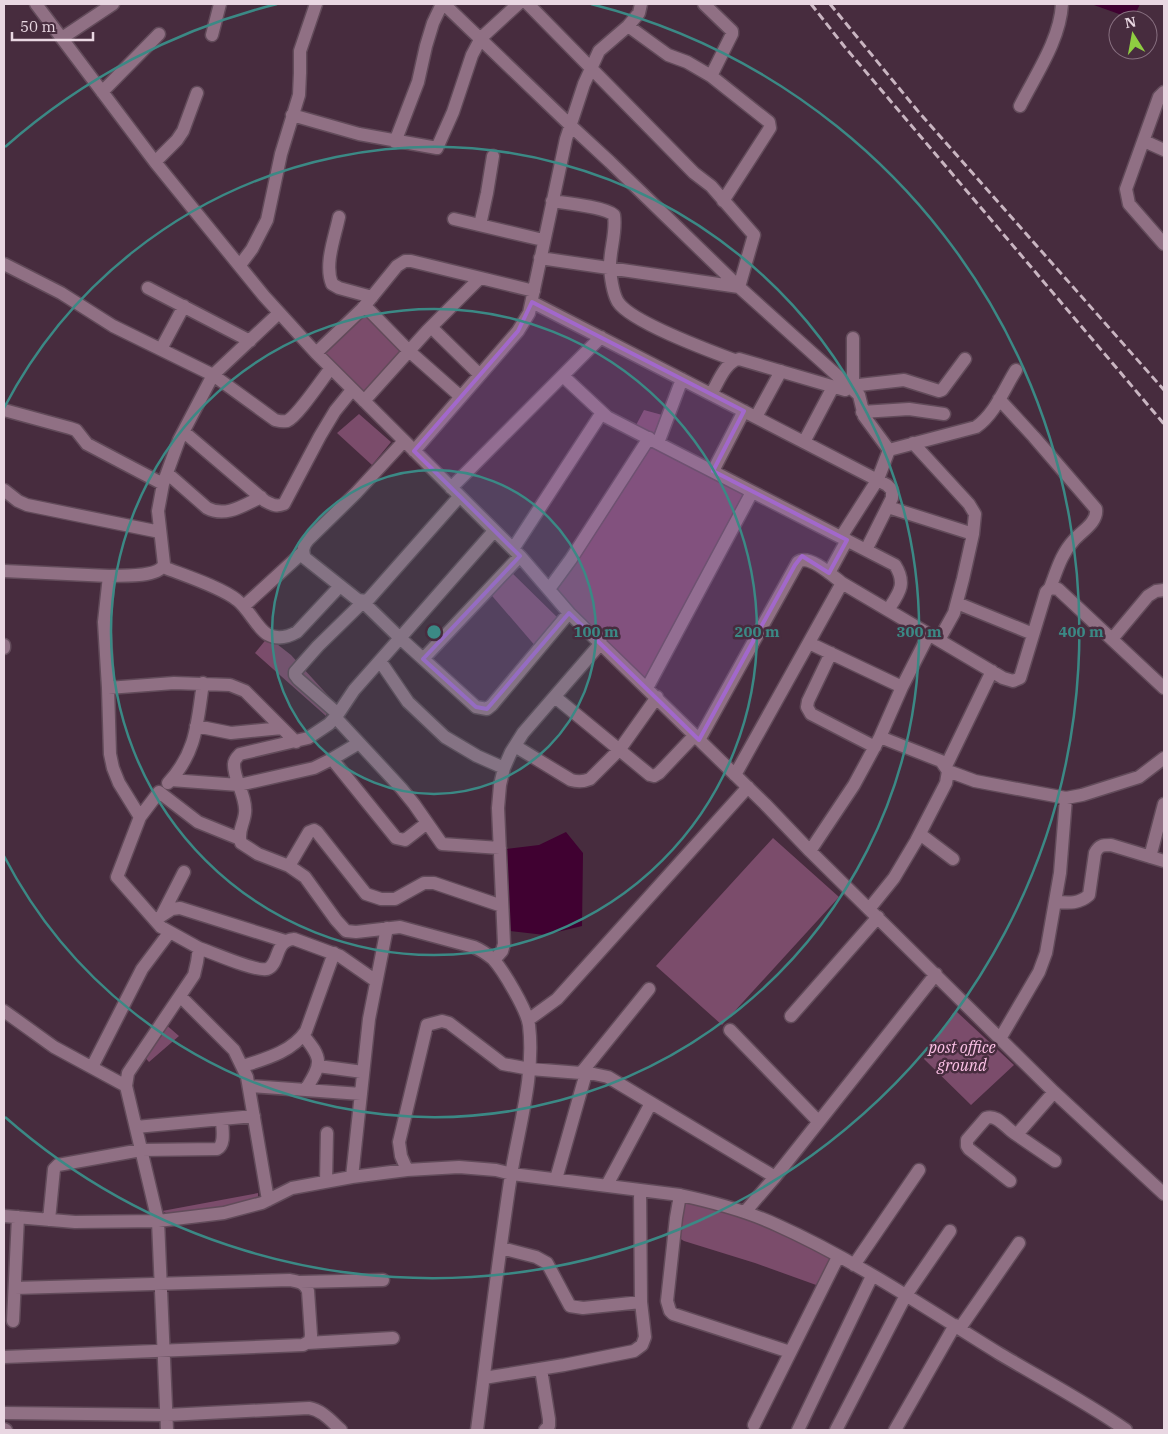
<svg xmlns="http://www.w3.org/2000/svg" width="1168" height="1434" font-family="'IBM Plex Serif',serif">
<rect width="100%" height="100%" fill="#472c3e"/>
<path fill="#7b4c6b" d="M 365,309 L 406,351 L 361,403 L 322,358 L 333,340 Z
M 644,410 L 666,416 L 656,440 L 634,429 Z
M 359,414 L 391,442 L 372,465 L 337,433 Z
M 650,443 L 748,494 L 643,691 L 548,595 Z
M 506,567 L 562,622 L 537,648 L 487,590 Z
M 268,637 L 291,655 L 335,703 L 329,707 L 326,716 L 255,653 Z
M 773,838 L 839,897 L 722,1025 L 656,966 Z
M 957,1012 L 1014,1065 L 971,1105 L 924,1059 L 953,1013 Z
M 164,1023 L 179,1036 L 149,1062 L 141,1053 Z
M 258,1193 L 258,1201 L 172,1216 L 162,1211 Z
M 683,1199 L 742,1216 L 797,1239 L 834,1259 L 819,1286 L 755,1263 L 684,1241 L 679,1238 Z"/>
<path fill="#400131" d="M 1091,4 L 1140,4 L 1133,19 Z
M 566,832 L 583,853 L 582,926 L 545,935 L 510,931 L 505,849 L 539,845 Z"/>
<g fill="none" stroke-linecap="round" stroke-linejoin="round">
<defs>
<path id="street" d="M 36,4 L 155,162 L 264,296 L 316,353 L 520,556 L 569,613 L 765,804 L 810,851 L 1054,1092 L 1164,1194
M 444,4 L 570,125 L 610,162 L 739,287 L 850,387 L 845,390 L 739,359 C 725,362 718,383 711,394
M 528,4 L 694,173 L 711,186 L 754,235 L 739,287 L 540,258
M 704,4 L 732,31 L 732,34 L 711,76
M 628,26 L 668,55 L 687,62 L 711,76 L 769,122 L 770,128 L 723,201
M 212,35 L 220,4
M 62,38 L 113,4
M 102,92 L 159,34
M 1164,92 L 1159,97 L 1126,189 L 1129,204 L 1164,244
M 1020,106 C 1036,74 1060,40 1062,4
M 292,115 L 359,134 L 437,148 L 453,112 L 472,55 L 481,38 L 518,4
M 1144,141 L 1164,150
M 395,142 L 418,82 L 426,46 L 433,23 L 442,4
M 155,162 L 177,140 L 183,131 L 197,93
M 552,201 C 566,203 605,207 614,215 C 617,233 609,251 610,269 C 611,279 613,294 618,302 C 631,322 710,351 734,360
M 339,217 C 335,237 324,264 332,284 L 339,288 L 372,297
M 454,219 L 543,240
M 480,225 L 487,193 L 493,156
M 4,264 L 61,293 L 113,326 L 213,375 L 279,313
M 240,265 L 252,249 L 267,220 L 281,154 L 299,95 L 300,73 L 300,51 L 316,4
M 148,288 L 250,341
M 532,302 L 887,485 L 892,490 L 892,498 L 866,550
M 365,306 L 409,351 L 461,397
M 431,327 L 480,375
M 853,338 L 853,385
M 161,349 L 184,306
M 316,353 L 362,309 L 397,266 L 405,261 L 411,261 L 534,291
M 563,376 L 607,417
M 850,386 L 904,380 L 939,391 L 942,390 L 965,359
M 999,399 L 1034,437 L 1096,509 C 1098,522 1082,531 1074,540 C 1061,554 1057,570 1050,588
M 364,401 L 427,331 L 480,278
M 4,410 L 70,428 L 76,430 L 87,444 L 163,484
M 862,412 L 909,409 L 944,414
M 756,417 L 781,371
M 184,432 L 265,501 C 273,505 276,507 284,504 L 320,436 L 335,411 L 352,390
M 404,441 L 356,493 L 308,540 C 303,546 302,551 305,558 L 358,600 L 367,601 L 459,497
M 804,442 L 833,387
M 658,443 L 682,379
M 913,443 L 969,504 L 975,514 L 973,534 L 963,579 L 954,613 L 939,640
M 889,450 L 976,427 C 995,414 1004,389 1016,370
M 414,451 L 518,331 L 529,313 L 566,139 L 584,84 L 599,51 L 628,26 L 639,13 L 641,4
M 713,471 L 744,411
M 167,473 L 207,508 C 226,518 244,505 261,497
M 451,488 L 601,337
M 4,490 L 18,501 L 27,505 L 160,532
M 888,507 L 973,534
M 494,531 L 400,638 L 476,707 L 487,709 L 492,705 L 569,613
M 841,537 L 878,479 L 889,450 L 864,416 L 859,395 L 850,387
M 513,549 L 601,414 L 895,565 C 907,584 899,593 888,610
M 163,567 C 183,575 221,587 237,600 C 248,608 257,628 267,634 C 277,640 288,637 297,632 L 340,586
M 4,571 L 109,576
M 829,573 L 847,540
M 549,589 L 571,559 L 649,438
M 957,603 L 1033,634
M 244,606 L 303,552
M 1112,639 L 1148,596 L 1156,591 L 1164,590
M 809,643 L 902,687
M 4,645 L 4,648
M 831,653 L 808,701 L 807,707 L 811,714 L 875,747
M 423,659 L 520,556
M 380,661 L 408,702 L 445,737 L 477,756 L 504,768
M 108,688 L 174,683 L 230,685 L 245,691 L 296,742
M 647,688 L 752,492
M 555,697 L 650,775 L 654,776 L 659,773 L 695,735
M 338,714 L 298,679 L 295,675 L 295,672 L 318,646 L 363,602 L 400,638 L 354,690 L 338,714 L 329,724 L 308,738 L 240,754 C 237,757 234,760 234,764 C 233,778 247,797 245,813 C 244,824 237,832 241,843 L 258,854 L 289,866 L 305,877 L 336,920 L 346,931 L 356,932 L 400,927 L 474,947 C 481,950 487,954 493,959 C 503,970 527,1010 529,1025 C 535,1075 519,1126 511,1175 C 498,1260 488,1345 477,1430
M 336,718 L 401,788 L 414,804 L 442,844 L 500,848
M 196,726 L 231,733 L 282,728
M 880,737 L 902,687 L 929,634
M 699,740 L 798,562 C 809,554 833,576 842,583
M 515,746 L 571,780 C 578,782 583,782 590,779 L 620,749 L 657,697
M 332,759 L 396,838 L 405,840 L 427,823
M 946,766 L 992,671
M 948,771 L 975,781 L 1066,798 L 1082,795 L 1139,777 L 1164,758
M 735,775 L 842,583 L 1003,678 L 1013,681 L 1020,678 L 1046,592 L 1050,588 L 1058,589 L 1164,688
M 171,780 L 239,785 L 314,768 L 332,759 L 359,743
M 168,783 C 197,752 197,723 203,683
M 140,817 L 159,792 L 198,822 L 240,839
M 920,834 L 953,859
M 810,851 L 854,785 L 880,737 L 941,761 L 948,771 L 946,783 L 916,841 L 894,878 L 869,909
M 1150,857 L 1164,804
M 289,866 L 309,832 L 314,830 L 317,832 L 366,894 L 381,899 L 395,899 L 424,883 L 434,883 L 502,906
M 1056,902 C 1069,903 1079,904 1089,895 L 1095,853 C 1099,845 1103,845 1111,845 L 1164,861
M 162,915 L 184,872
M 155,920 L 172,909 L 180,908 L 285,941
M 199,948 L 161,927 L 117,877 L 140,817 L 119,783 L 113,768 L 110,754 L 108,688 L 104,622 L 109,576 C 123,575 159,578 164,564 L 158,511 L 163,484 L 179,440 L 213,375 L 275,420 C 279,421 282,422 287,421 C 298,416 322,379 331,368
M 494,960 L 502,951 L 504,944 L 498,808 L 500,785 L 504,768 L 511,752 L 523,733 L 601,643
M 180,996 L 234,1050 L 247,1077 L 268,1200
M 4,1011 L 54,1047 L 126,1086
M 791,1016 L 878,917
M 528,1020 L 557,999 L 748,787
M 730,1030 L 818,1121
M 303,1035 C 323,1059 322,1063 306,1089
M 1001,1037 L 1039,972 L 1046,953 L 1060,873 L 1066,798
M 243,1066 C 265,1059 292,1052 306,1031 L 334,953
M 318,1066 L 363,1072
M 92,1067 L 142,969 L 169,933
M 581,1073 L 649,989
M 249,1086 L 361,1094
M 136,1127 L 254,1116
M 1014,1133 L 1055,1161
M 407,1170 L 401,1156 L 399,1142 L 427,1025 L 442,1021 L 449,1023 L 503,1064 L 530,1069 L 594,1074 L 608,1077 L 775,1177
M 352,1177 L 369,1019 L 387,928
M 556,1179 L 586,1073
M 326,1181 L 327,1133
M 1010,1181 L 969,1149 L 967,1146 L 967,1140 L 986,1118 C 997,1114 1005,1127 1014,1133 L 1019,1132 L 1054,1092
M 607,1185 L 651,1103
M 680,1195 L 676,1218 L 667,1301 L 670,1311 L 673,1314 L 790,1352
M 745,1212 L 775,1177 L 936,974
M 4,1216 L 75,1222 L 158,1221 L 224,1213 L 262,1203 L 292,1188 L 352,1177 L 407,1170 L 459,1167 L 496,1170 L 512,1174 L 680,1195 C 713,1202 747,1211 777,1225 C 855,1260 927,1309 1000,1354 C 1042,1379 1086,1402 1126,1430
M 49,1220 L 54,1169 L 58,1165 L 141,1150 L 217,1149 C 226,1144 222,1129 222,1119
M 501,1248 L 536,1257 L 547,1263 L 570,1306 L 583,1308 L 641,1302
M 854,1265 L 919,1170
M 300,1282 L 383,1280
M 13,1321 L 18,1217
M 960,1328 L 1019,1243
M 307,1343 L 393,1338
M 4,1357 L 303,1345 L 310,1341 L 311,1335 L 308,1291 C 304,1282 299,1282 290,1280 L 15,1288
M 541,1369 L 549,1419 L 549,1426 L 545,1430
M 484,1378 L 564,1365 L 634,1351 L 642,1345 L 645,1337 L 641,1302 L 640,1190
M 4,1413 L 167,1415 L 309,1408 C 322,1410 331,1421 341,1430
M 754,1425 L 838,1257
M 4,1429 L 6,1430
M 167,1430 L 158,1221 L 126,1086 L 128,1073 L 194,975 L 197,962 L 199,948 C 211,952 256,972 267,969 C 280,965 274,940 294,939 L 340,956 L 376,981
M 798,1430 L 872,1276
M 836,1430 L 906,1295 L 950,1231
M 895,1430 L 955,1325"/>
</defs>
<use href="#street" stroke="#624b5a" stroke-width="15"/>
<use href="#street" stroke="#907084" stroke-width="12"/>
<path stroke="#c9b5c1" stroke-width="3" stroke-dasharray="8 4" stroke-linecap="butt" d="M 811,4 L 844,46 L 1164,424
M 830,4 L 917,110 L 1164,390"/>
</g>
<path fill="#a268cb" fill-opacity="0.2" stroke="#a268cb" stroke-width="4" stroke-linejoin="round" d="M 532,302 L 744,411 L 713,471 L 847,540 L 829,573 L 802,556 L 795,565 L 699,740 L 569,613 L 487,709 L 476,707 L 423,659 L 520,556 L 414,451 L 518,331 Z"/>
<circle cx="434" cy="632" r="162" fill="#3b8985" fill-opacity=".12"/>
<g fill="none" stroke="#3b8985" stroke-width="2.5">
<circle cx="434" cy="632" r="162"/>
<circle cx="434" cy="632" r="323"/>
<path d="M4 408A485 485 0 1 1 4 856"/>
<path d="M5 147A647 647 0 0 1 277 4M591 4A647 647 0 1 1 5 1117"/>
</g>
<g text-anchor="middle" dominant-baseline="central" stroke-width="5" stroke-linejoin="round" paint-order="stroke">
<g font-size="16" font-style="italic" fill="#fdc2e7" stroke="#472c3e">
<text x="962" y="1047">post office<tspan x="962" dy="18">ground</tspan></text>
</g>
</g>
<circle cx="434" cy="632" r="8" fill="#3b8985" stroke="#472c3e" stroke-width="2.5"/>
<g font-size="15" text-anchor="middle" font-weight="bold" fill="#3b8985" stroke="#472c3e" stroke-width="5" stroke-linejoin="round" paint-order="stroke">
<text x="596" y="637">100 m</text>
<text x="757" y="637">200 m</text>
<text x="919" y="637">300 m</text>
<text x="1081" y="637">400 m</text>
</g>
<rect width="1168" height="1434" fill="none" stroke="#e9d7e2" stroke-width="10"/>
<g transform="translate(1133 35) rotate(349)"><circle r="24" fill="#472c3e" stroke="#887080"/>
<path d="M0-4L9 19L0 12L-9 19Z" fill="#8fcd41"/>
<text y="-8" font-size="14" font-weight="bold" text-anchor="middle" fill="#e9d7e2">N</text>
</g>
<path d="M12 32v8h81v-8" fill="none" stroke="#e9d7e2" stroke-width="2.5"/>
<text x="20" y="32" font-size="15" fill="#e9d7e2" stroke="#472c3e" stroke-width="4" paint-order="stroke">50 m</text>
</svg>
